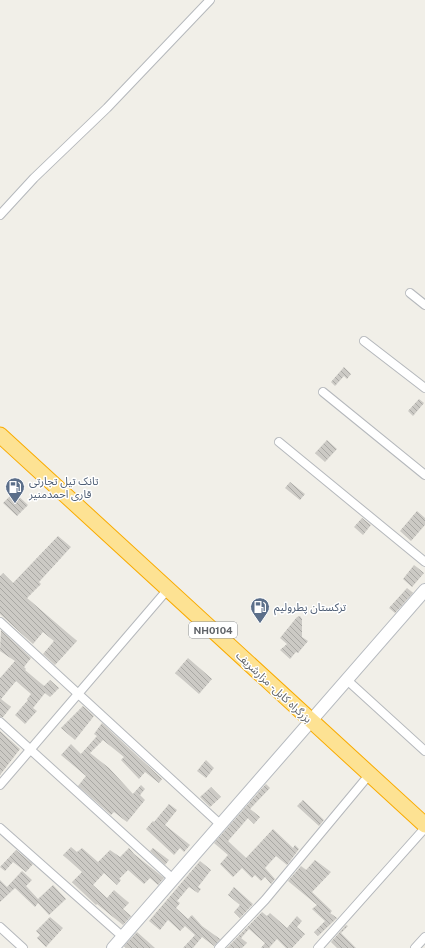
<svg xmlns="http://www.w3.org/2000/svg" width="425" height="948" font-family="'Public Sans','Noto Sans Arabic',sans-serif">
<defs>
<pattern id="building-back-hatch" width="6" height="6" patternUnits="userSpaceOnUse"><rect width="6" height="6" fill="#cccac5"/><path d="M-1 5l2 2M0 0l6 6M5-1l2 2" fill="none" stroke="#a9a8a4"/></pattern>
</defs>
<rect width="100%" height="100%" fill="#f1efe8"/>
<path fill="url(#building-back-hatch)" d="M 344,367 L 351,374 L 347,379 L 344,376 L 335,386 L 331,382 Z
M 419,399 L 424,403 L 413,416 L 408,411 Z
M 327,440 L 337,449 L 325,462 L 315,453 Z
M 290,482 L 305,494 L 300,500 L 285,488 Z
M 14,492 L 28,505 L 17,516 L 3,503 Z
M 417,511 L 425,518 L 425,525 L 411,541 L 400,531 Z
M 362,518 L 371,525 L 363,535 L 354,527 Z
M 58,536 L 71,547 L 39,582 L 41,584 L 27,598 L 77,641 L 55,665 L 43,654 L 54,641 L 43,632 L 33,644 L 0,614 L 0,576 L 3,573 L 13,583 Z
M 414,565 L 424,573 L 412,587 L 403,579 Z
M 407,588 L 413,593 L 395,613 L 389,608 Z
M 300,616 L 302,619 L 302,637 L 308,641 L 298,653 L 296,652 L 290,659 L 280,650 L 287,644 L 280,638 L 297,617 Z
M 1,630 L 31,658 L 24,667 L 26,669 L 25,670 L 44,686 L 50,680 L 59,688 L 50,697 L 45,693 L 33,708 L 37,711 L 25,724 L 15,715 L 28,700 L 27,699 L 31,694 L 16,681 L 1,699 L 11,707 L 3,717 L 0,717 L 0,678 L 15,661 L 0,651 Z
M 188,658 L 212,679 L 199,694 L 175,673 Z
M 83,706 L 94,716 L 75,740 L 61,728 Z
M 102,723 L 162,779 L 159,783 L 145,772 L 139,779 L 121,760 L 124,757 L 103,740 L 90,753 L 109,768 L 133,794 L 141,785 L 145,789 L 140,795 L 145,800 L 127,822 L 114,812 L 111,815 L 78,786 L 86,776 L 61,755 L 71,744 L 81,754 L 97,736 L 94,734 Z
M 0,731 L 20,749 L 0,775 Z
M 206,760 L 214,768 L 206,778 L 197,771 Z
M 266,784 L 270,788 L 250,809 L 260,817 L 254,824 L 248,818 L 228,841 L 246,858 L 273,829 L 293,848 L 295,845 L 299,849 L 287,865 L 276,856 L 265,868 L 275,879 L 271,884 L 265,877 L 261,881 L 255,875 L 252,878 L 242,868 L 233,877 L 220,864 L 228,855 L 214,843 Z
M 211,787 L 221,797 L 210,807 L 200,797 Z
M 303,800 L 324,820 L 319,826 L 297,806 Z
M 169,804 L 177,810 L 165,825 L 190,845 L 184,852 L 180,848 L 174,855 L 146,829 L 153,821 L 154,822 Z
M 71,847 L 77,852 L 82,848 L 98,862 L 110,850 L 120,857 L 129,848 L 134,854 L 164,878 L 158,885 L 150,878 L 144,884 L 128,870 L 119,879 L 121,880 L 117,885 L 104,873 L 93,885 L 107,898 L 114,890 L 129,903 L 123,909 L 131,916 L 123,925 L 97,904 L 96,905 L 72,882 L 82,872 L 63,855 Z
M 153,848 L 169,860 L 165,865 L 150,851 Z
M 16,850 L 33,864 L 26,872 L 13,862 L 5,871 L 0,867 Z
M 315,860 L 331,872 L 312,892 L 332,911 L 330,913 L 337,918 L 318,936 L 314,932 L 325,921 L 312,909 L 317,905 L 288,881 L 301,866 L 306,870 Z
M 200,861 L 211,870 L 198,887 L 201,889 L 198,893 L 189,887 L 177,901 L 180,903 L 176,908 L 188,919 L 192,915 L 202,926 L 220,939 L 214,946 L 202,937 L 193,948 L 183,948 L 195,935 L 185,926 L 180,931 L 168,920 L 160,930 L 149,921 Z
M 22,871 L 32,880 L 26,886 L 38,899 L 53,885 L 66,899 L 49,915 L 38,903 L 35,907 L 15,888 L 0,902 L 0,880 L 7,887 Z
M 234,887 L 253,904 L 240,918 L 234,912 L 240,905 L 228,895 Z
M 262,912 L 267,916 L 270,913 L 287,928 L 297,916 L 302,921 L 297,927 L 305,934 L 292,948 L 286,948 L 277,939 L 269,948 L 261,948 L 265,943 L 249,929 L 241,938 L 247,943 L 242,948 L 227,948 Z
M 50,917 L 63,928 L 46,947 L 37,938 L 40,935 L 36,931 Z
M 346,925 L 348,926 L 341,933 L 356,948 L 337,948 L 331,942 Z
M 137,932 L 155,948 L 126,948 L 124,946 Z"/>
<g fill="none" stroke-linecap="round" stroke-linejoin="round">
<defs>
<path id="street" d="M 0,215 L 34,178 L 107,108 L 210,0
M 410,293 L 425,305
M 364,341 L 425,388
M 323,392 L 425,475
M 279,442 L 425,562
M 0,622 L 221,825
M 347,680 L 425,751
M 0,722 L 173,879
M 0,785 L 168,589
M 0,828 L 123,937
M 0,927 L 23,948
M 219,948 L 265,900 L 369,775
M 318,948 L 425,828
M 415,948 L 425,937"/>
<path id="secondary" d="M 113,948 L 425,590"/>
<path id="highway" d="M 0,435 L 425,825"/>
</defs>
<use href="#street" stroke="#b5b8bc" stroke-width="10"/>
<use href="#secondary" stroke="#b6babf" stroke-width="14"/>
<use href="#highway" stroke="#f9ab00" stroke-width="17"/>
<use href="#street" stroke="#fff" stroke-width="8"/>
<use href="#secondary" stroke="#fff" stroke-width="12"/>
<use href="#highway" stroke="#fde293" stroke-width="15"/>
</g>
<defs>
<symbol id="fuel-pin" viewBox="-11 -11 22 30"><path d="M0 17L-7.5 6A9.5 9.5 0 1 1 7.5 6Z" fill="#5c6f8a" stroke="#fff"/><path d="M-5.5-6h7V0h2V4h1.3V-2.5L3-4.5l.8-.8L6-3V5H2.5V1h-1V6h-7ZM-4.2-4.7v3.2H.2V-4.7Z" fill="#fff"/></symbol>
</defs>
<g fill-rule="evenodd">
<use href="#fuel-pin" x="4" y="476" width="22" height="30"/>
<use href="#fuel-pin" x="249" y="596" width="22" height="30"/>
</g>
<g text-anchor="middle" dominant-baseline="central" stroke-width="3" stroke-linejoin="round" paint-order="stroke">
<rect fill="#fff" stroke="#8f9295" stroke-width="1" x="189" y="622" width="48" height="16" rx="3"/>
<g font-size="10" font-weight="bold" fill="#5f6368">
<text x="213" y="630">NH0104</text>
</g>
<g font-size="11" fill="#4e5e75" stroke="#fff" text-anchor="start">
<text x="29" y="481">تانک تیل تجارتی<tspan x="29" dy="13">قاری احمدمنیر</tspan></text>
<text x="274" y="607">ترکستان پطرولیم</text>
</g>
<g font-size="11" fill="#5f6368" stroke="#fff">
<text transform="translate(274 687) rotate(43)">بزرگراه کابل - مزارشریف</text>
</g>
</g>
</svg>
